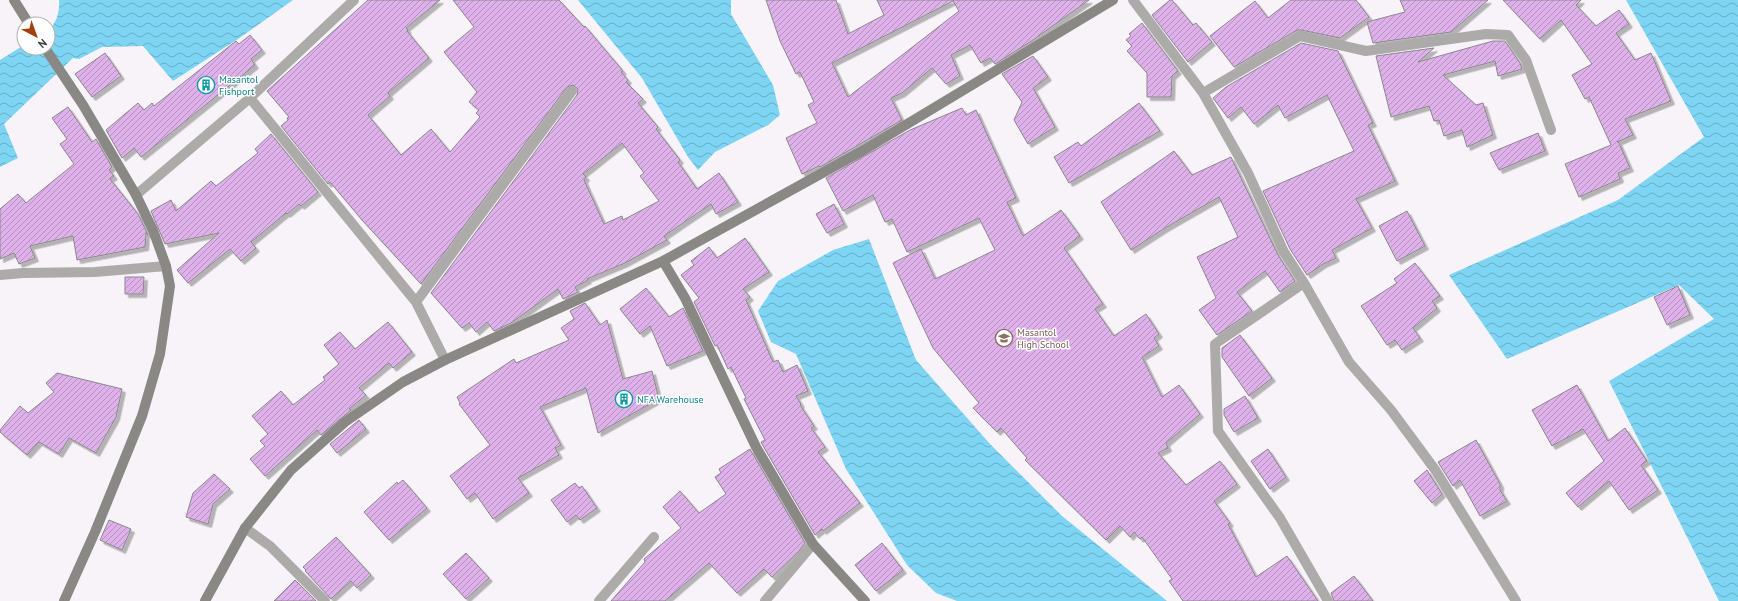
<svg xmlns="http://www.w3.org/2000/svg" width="1738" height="601" font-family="'PT Sans',sans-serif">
<defs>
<pattern id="water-waves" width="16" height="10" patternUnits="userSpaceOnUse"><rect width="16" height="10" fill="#7ed4f3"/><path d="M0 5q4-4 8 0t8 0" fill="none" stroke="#68adc6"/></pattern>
<pattern id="building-hatch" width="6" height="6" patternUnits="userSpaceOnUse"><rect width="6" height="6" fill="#dfb1ea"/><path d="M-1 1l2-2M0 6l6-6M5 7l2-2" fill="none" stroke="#b691bf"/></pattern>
<filter id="shadow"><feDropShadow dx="3.5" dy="3.5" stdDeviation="0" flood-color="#0004"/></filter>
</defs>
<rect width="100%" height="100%" fill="#f7f3f8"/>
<path fill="url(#water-waves)" d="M 59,0 L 293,0 L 238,39 L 173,81 L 143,46 L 102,47 L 79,59 L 73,58 L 4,124 L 18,158 L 0,167 L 0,60 L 24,45 L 24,48 L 48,48 L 48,30 C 57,24 60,10 59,0 Z
M 578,0 L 731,0 L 731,14 L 773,85 L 780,115 L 768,125 L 715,152 L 698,170 L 688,157 L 642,78 Z
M 1626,0 L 1738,0 L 1738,601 L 1719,601 L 1609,381 L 1714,319 L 1679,285 L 1507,359 L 1449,275 L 1618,200 L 1704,137 Z
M 869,239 L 916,360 L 990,444 L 1062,516 L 1167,601 L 957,601 L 936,593 L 907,565 L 846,469 L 796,354 L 771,342 L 758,311 L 778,281 L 833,250 Z"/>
<path fill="url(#building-hatch)" stroke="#8a878b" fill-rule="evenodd" filter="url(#shadow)" d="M 368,0 L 440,0 L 406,28 L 408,30 L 407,31 L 429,58 L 388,93 L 390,96 L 368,115 L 401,155 L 431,129 L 450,152 L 480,117 L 476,113 L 479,110 L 469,102 L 477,92 L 444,52 L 474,27 L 453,0 L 559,0 L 584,27 L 585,26 L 623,71 L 621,72 L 628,80 L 626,82 L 643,99 L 638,103 L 658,127 L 656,129 L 680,160 L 678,162 L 697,189 L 719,173 L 738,202 L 716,214 L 711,204 L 664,236 L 667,240 L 625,263 L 587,279 L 588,280 L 575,287 L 578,292 L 563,299 L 558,289 L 511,323 L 494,331 L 487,322 L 476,332 L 469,323 L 462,328 L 431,293 L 577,95 L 578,89 L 573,85 L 567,87 L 421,284 L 362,220 L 330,182 L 328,184 L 281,126 L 288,120 L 287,118 L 289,117 L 267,91 ZM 622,143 L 644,173 L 640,176 L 659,201 L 623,220 L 622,216 L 604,224 L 584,180 L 586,177 L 583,174 Z
M 766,0 L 836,0 L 848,34 L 884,15 L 877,0 L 1089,0 L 1033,40 L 995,64 L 990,58 L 981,63 L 970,45 L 951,55 L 960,76 L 946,84 L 932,68 L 902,93 L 891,98 L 902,120 L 820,167 L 819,166 L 802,174 L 786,138 L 817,123 L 808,105 L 814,102 L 800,72 L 796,74 L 780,41 ZM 953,1 L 959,11 L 848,97 L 832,63 Z
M 1170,0 L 1172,0 L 1193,25 L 1196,23 L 1212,42 L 1188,62 L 1152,15 Z
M 1291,0 L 1356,0 L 1369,17 L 1340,38 L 1301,30 L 1297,30 L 1234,67 L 1210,36 L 1255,1 L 1268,18 Z
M 1400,0 L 1488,0 L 1451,32 L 1373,43 L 1367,22 L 1405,12 Z
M 1503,0 L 1581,0 L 1576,5 L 1596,26 L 1619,10 L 1629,24 L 1616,33 L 1635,60 L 1651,53 L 1671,101 L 1625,119 L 1633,135 L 1617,142 L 1618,141 L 1630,168 L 1618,173 L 1620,179 L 1579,197 L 1565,164 L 1611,145 L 1589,97 L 1585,99 L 1572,75 L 1592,64 L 1561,20 L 1540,39 Z
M 1142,23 L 1178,71 L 1172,76 L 1171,97 L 1147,97 L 1147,73 L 1127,51 L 1132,46 L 1126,40 L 1131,36 L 1129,34 Z
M 250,35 L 262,50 L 251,59 L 255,65 L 141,157 L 134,148 L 122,158 L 106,130 L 138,103 L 144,110 L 152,103 L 154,106 L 236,41 L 239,44 Z
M 1493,41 L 1505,41 L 1520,63 L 1522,69 L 1498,76 L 1495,61 L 1443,75 L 1476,105 L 1483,103 L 1493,135 L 1467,147 L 1462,130 L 1444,136 L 1439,120 L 1434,121 L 1429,106 L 1391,117 L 1376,56 L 1434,48 L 1418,62 Z
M 1301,43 L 1338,51 L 1373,123 L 1368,125 L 1395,181 L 1356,199 L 1372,228 L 1332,250 L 1336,258 L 1323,264 L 1307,275 L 1290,249 L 1263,191 L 1354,151 L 1327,95 L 1285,118 L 1278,105 L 1254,124 L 1241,107 L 1228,118 L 1213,98 L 1226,87 Z
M 105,53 L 121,76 L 92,97 L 75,74 Z
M 1033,56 L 1048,77 L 1033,88 L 1055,127 L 1028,144 L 1014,120 L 1022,102 L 1002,74 Z
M 1139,103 L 1160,131 L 1069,183 L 1054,157 L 1078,142 L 1081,146 Z
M 68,107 L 92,142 L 96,139 L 112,167 L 109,170 L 114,176 L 110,179 L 138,214 L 148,235 L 146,233 L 145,247 L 77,260 L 73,236 L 30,246 L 35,258 L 19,264 L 14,253 L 0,259 L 0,209 L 18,194 L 26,203 L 74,164 L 60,144 L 67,139 L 52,118 Z
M 962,108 L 966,115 L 976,110 L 1016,198 L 1007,202 L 1023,236 L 1061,210 L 1080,236 L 1064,248 L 1103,304 L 1095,309 L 1114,336 L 1146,314 L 1159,334 L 1154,338 L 1159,346 L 1142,357 L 1162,397 L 1179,385 L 1200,414 L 1166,443 L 1168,448 L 1158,453 L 1186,485 L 1220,461 L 1237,484 L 1214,501 L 1230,523 L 1228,524 L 1256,577 L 1287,556 L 1318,601 L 1183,601 L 1169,581 L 1172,579 L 1142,537 L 1140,539 L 1134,532 L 1130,537 L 1120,526 L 1106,540 L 1025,460 L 1027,458 L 1001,428 L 997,432 L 973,408 L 979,403 L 933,348 L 893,263 L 921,249 L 935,279 L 995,250 L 979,218 L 907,252 L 892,219 L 885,222 L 873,195 L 843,211 L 826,178 L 910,130 Z
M 1538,133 L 1545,151 L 1499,170 L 1490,153 Z
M 271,134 L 318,192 L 301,206 L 299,204 L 287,214 L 286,213 L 251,242 L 256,248 L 241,261 L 230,249 L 188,283 L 177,270 L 219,233 L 165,244 L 151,211 L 171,200 L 176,211 L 211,181 L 216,186 L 258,153 L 255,149 Z
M 1174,151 L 1192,175 L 1231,157 L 1278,255 L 1295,281 L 1280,292 L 1265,271 L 1237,292 L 1252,311 L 1217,335 L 1199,310 L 1216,298 L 1197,257 L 1238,237 L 1219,197 L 1165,228 L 1131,250 L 1101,202 Z
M 834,204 L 844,224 L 827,233 L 816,214 Z
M 1407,211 L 1425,246 L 1397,261 L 1379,226 Z
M 745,238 L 769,272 L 743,289 L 750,297 L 746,300 L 773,362 L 778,360 L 783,372 L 797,365 L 808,391 L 796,396 L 801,404 L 800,405 L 814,426 L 811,428 L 825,447 L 818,452 L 860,503 L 823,531 L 822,529 L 815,535 L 762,444 L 761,442 L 765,440 L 744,399 L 746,398 L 731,367 L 728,369 L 717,345 L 715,346 L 694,302 L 699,298 L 681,275 L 694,265 L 691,261 L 709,247 L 717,258 Z
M 1415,263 L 1440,296 L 1432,301 L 1437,308 L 1413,328 L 1420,338 L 1402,350 L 1395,340 L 1387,345 L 1361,306 L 1397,283 L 1394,279 Z
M 125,277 L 144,277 L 143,294 L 125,294 Z
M 1678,286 L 1690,315 L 1667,325 L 1654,297 Z
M 646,288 L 669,317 L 683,308 L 703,351 L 667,366 L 650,326 L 640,334 L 620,309 Z
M 585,303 L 600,325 L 607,320 L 623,379 L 652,371 L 659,399 L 598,433 L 586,388 L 540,407 L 561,445 L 555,448 L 559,455 L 518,478 L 529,493 L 493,519 L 475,493 L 467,499 L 450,476 L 490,445 L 459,404 L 460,403 L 457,397 L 514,359 L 516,363 L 569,340 L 561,328 L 574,319 L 570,311 Z
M 388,322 L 412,352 L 393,368 L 389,363 L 359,388 L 366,395 L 349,409 L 351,410 L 321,435 L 317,430 L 265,476 L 250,459 L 265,446 L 260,441 L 268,434 L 252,416 L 281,391 L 293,405 L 325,380 L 323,377 L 339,364 L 324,345 L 340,332 L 355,349 Z
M 1240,335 L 1272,378 L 1249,396 L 1222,357 L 1222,348 Z
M 57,373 L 122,389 L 116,417 L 96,453 L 69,438 L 59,454 L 39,442 L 27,455 L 0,432 L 0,430 L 20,406 L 28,413 L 54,392 L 46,383 Z
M 1577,385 L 1608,441 L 1625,428 L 1647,461 L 1641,465 L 1658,490 L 1629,510 L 1609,481 L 1578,507 L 1566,493 L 1604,461 L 1583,429 L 1552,446 L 1532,410 Z
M 1245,396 L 1258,418 L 1234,432 L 1224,415 L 1224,409 Z
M 359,420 L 366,429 L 337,453 L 330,444 Z
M 1476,440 L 1500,484 L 1500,490 L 1507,501 L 1480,516 L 1460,480 L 1453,486 L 1438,462 Z
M 750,449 L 805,543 L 799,551 L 772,577 L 764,569 L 737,593 L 709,563 L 665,601 L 611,601 L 645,562 L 644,559 L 681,528 L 663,507 L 680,491 L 699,513 L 726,494 L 715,477 L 721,473 L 719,469 Z
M 1268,449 L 1286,477 L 1270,489 L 1251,461 Z
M 1427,470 L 1442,494 L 1432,503 L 1414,481 Z
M 214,474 L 230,489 L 213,504 L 208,524 L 186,517 L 193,493 Z
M 403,480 L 427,508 L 389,540 L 364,512 L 397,482 L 398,484 Z
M 575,483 L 579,488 L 582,486 L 597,508 L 580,520 L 576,515 L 567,522 L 551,500 Z
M 109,520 L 131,529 L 122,550 L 100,540 Z
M 336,537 L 371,575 L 357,588 L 351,581 L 331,599 L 305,571 L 306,570 L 303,567 Z
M 882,543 L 903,570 L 876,591 L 855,565 Z
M 466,553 L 489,578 L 466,599 L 443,574 Z
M 1354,576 L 1373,601 L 1334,601 L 1331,593 Z
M 295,580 L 316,601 L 274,601 Z"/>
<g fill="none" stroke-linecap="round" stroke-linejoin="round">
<path stroke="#adabaa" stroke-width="10" d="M 1133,0 L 1203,93 L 1248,173 L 1284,252 L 1304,283 L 1349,362 L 1391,410 L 1436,471 L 1516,601
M 1203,93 L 1300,36 L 1366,51 L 1486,34 L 1508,35 L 1526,60 L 1551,130
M 250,98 L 354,0
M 136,195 L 250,98 L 416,302 L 445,360
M 0,275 L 23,273 L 95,272 L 166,266
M 1304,283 L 1215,344 L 1218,431 L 1280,518 L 1328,601
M 416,302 L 572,91
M 245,528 L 270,546 L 325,601
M 599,601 L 654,537
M 765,601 L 813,544"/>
<path stroke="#8a8885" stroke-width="10" d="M 14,0 L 29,24
M 45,48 L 83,105 L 136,195 L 153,230 L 166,266 L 170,286 L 160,354 L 142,416 L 95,532 L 64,601
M 663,261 L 685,298 L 756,447 L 813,544 L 865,601
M 205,601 L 245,528 L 291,470 L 345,422 L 403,382 L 445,360 L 663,261 L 864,150 L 1113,0"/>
</g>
<defs>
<symbol id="building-ring" viewBox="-11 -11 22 22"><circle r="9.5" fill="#fff" stroke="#0f9aa8" stroke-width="1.5"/><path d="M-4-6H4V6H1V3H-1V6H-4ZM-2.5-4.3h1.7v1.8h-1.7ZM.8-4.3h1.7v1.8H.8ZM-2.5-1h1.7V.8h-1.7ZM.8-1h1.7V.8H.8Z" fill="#0f9aa8"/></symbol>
<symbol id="school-ring" viewBox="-11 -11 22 22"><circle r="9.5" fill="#fff" stroke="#8d6e63" stroke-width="1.5"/><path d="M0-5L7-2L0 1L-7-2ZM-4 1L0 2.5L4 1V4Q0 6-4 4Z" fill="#8d6e63"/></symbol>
</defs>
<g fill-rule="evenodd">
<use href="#building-ring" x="196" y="75" width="20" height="20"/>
<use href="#school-ring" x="994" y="328" width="20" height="20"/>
<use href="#building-ring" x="614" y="389" width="20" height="20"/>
</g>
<g text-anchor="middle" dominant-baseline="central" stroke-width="3" stroke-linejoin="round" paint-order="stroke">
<g font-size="10" fill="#0d838f" stroke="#fff" text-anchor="start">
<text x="219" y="79">Masantol<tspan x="219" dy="12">Fishport</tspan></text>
<text x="637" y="399">NFA Warehouse</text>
</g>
<g font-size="10" fill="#785e54" stroke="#fff" text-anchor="start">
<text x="1017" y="332">Masantol<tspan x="1017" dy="12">High School</tspan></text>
</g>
</g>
<g transform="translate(36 36) rotate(139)"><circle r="19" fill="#ffffff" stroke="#b0afb0"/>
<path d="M0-3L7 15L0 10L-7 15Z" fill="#a4400e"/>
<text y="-6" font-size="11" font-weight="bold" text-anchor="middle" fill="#3a383a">N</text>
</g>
</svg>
